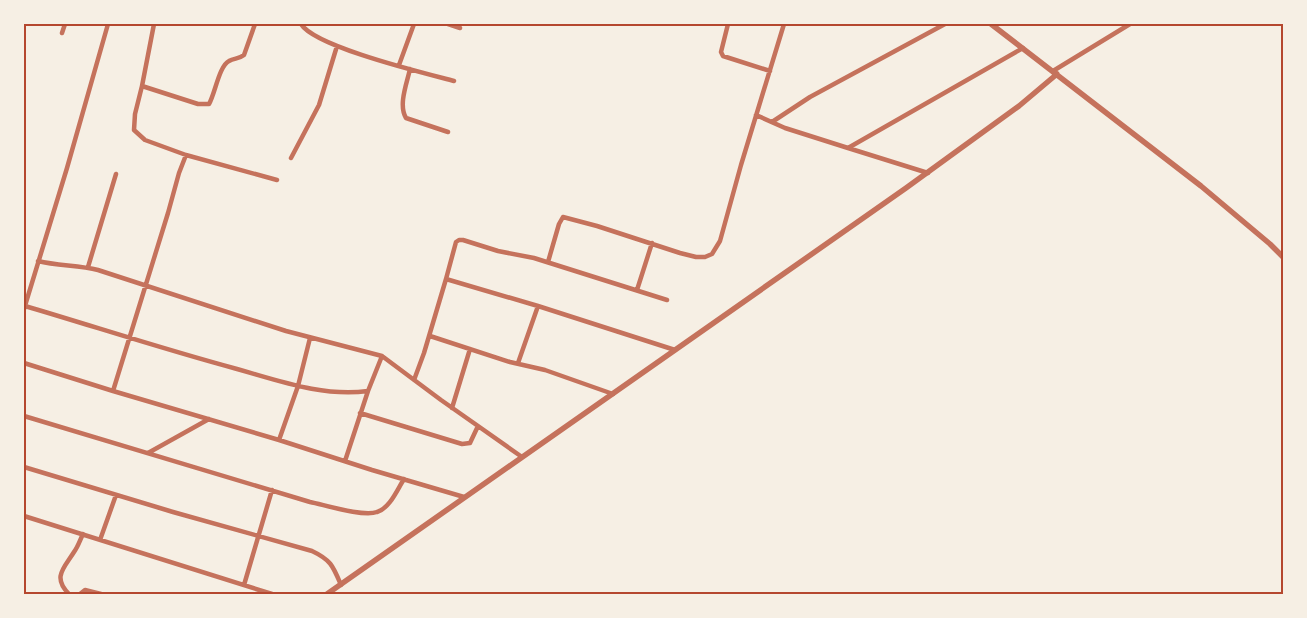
<svg xmlns="http://www.w3.org/2000/svg" width="1307" height="618" font-family="'PT Sans',sans-serif">
<rect width="100%" height="100%" fill="#f6efe4"/>
<g fill="none" stroke-linecap="round" stroke-linejoin="round">
<path stroke="#c5725c" stroke-width="4.5" d="M 301,24 C 315,47 424,73 454,81
M 448,24 L 460,28
M 728,24 L 721,52 L 723,56 L 770,71
M 62,33 L 65,24
M 399,65 L 414,24
M 410,69 C 407,83 398,105 406,118 L 448,132
M 1053,71 L 1130,24
M 142,86 L 154,24
M 756,115 L 785,128 L 848,148 L 1023,48
M 772,122 L 810,97 L 945,24
M 848,148 L 928,173
M 186,155 L 145,140 L 134,130 L 135,114 L 142,86 L 198,104 L 209,104 C 215,94 219,66 229,61 C 234,58 239,59 244,55 L 255,24
M 291,158 L 319,105 L 337,46
M 38,261 C 58,266 78,265 98,270 L 286,331 L 382,356
M 548,262 L 559,224 L 563,217 L 597,226 L 680,253 L 696,257 L 705,257 L 712,254 L 720,241 L 741,165 L 784,24
M 88,267 L 116,174
M 446,279 L 456,242 L 459,240 L 463,240 L 498,251 L 534,258 L 667,300
M 637,290 L 652,243
M 25,306 C 96,327 166,350 237,369 C 280,381 323,397 368,391 L 382,356 L 441,400 L 522,457
M 24,309 L 67,168 L 108,24
M 430,336 L 510,362 L 545,370 L 613,394
M 24,363 L 113,391 L 168,213 L 179,173 L 186,155 L 277,180
M 518,363 L 538,306
M 414,380 L 424,353 L 446,279 L 538,306 L 675,350
M 113,391 L 279,440 L 372,470 L 464,497
M 452,408 L 470,349
M 360,413 L 462,444 L 470,443 L 478,426
M 24,416 L 310,502 C 325,505 363,517 377,512 C 390,508 397,490 404,479
M 279,440 L 298,386 L 310,338
M 148,453 L 209,419
M 345,461 L 368,391
M 24,467 L 173,512 L 312,551 C 331,560 333,566 341,585
M 24,516 L 272,594
M 100,540 L 116,495
M 244,585 L 272,490
M 69,594 C 52,577 64,568 74,552 C 78,547 80,540 83,534
M 80,594 L 85,590 L 101,594"/>
<path stroke="#c5725c" stroke-width="5.5" d="M 991,24 L 1201,186 L 1270,244 L 1283,257
M 327,594 L 906,188 L 1019,106 L 1057,74"/>
</g>
<rect width="1307" height="618" fill="none" stroke="#f6efe4" stroke-width="50"/>
<rect x="25" y="25" width="1257" height="568" fill="none" stroke="#b5482f" stroke-width="2"/>
</svg>
